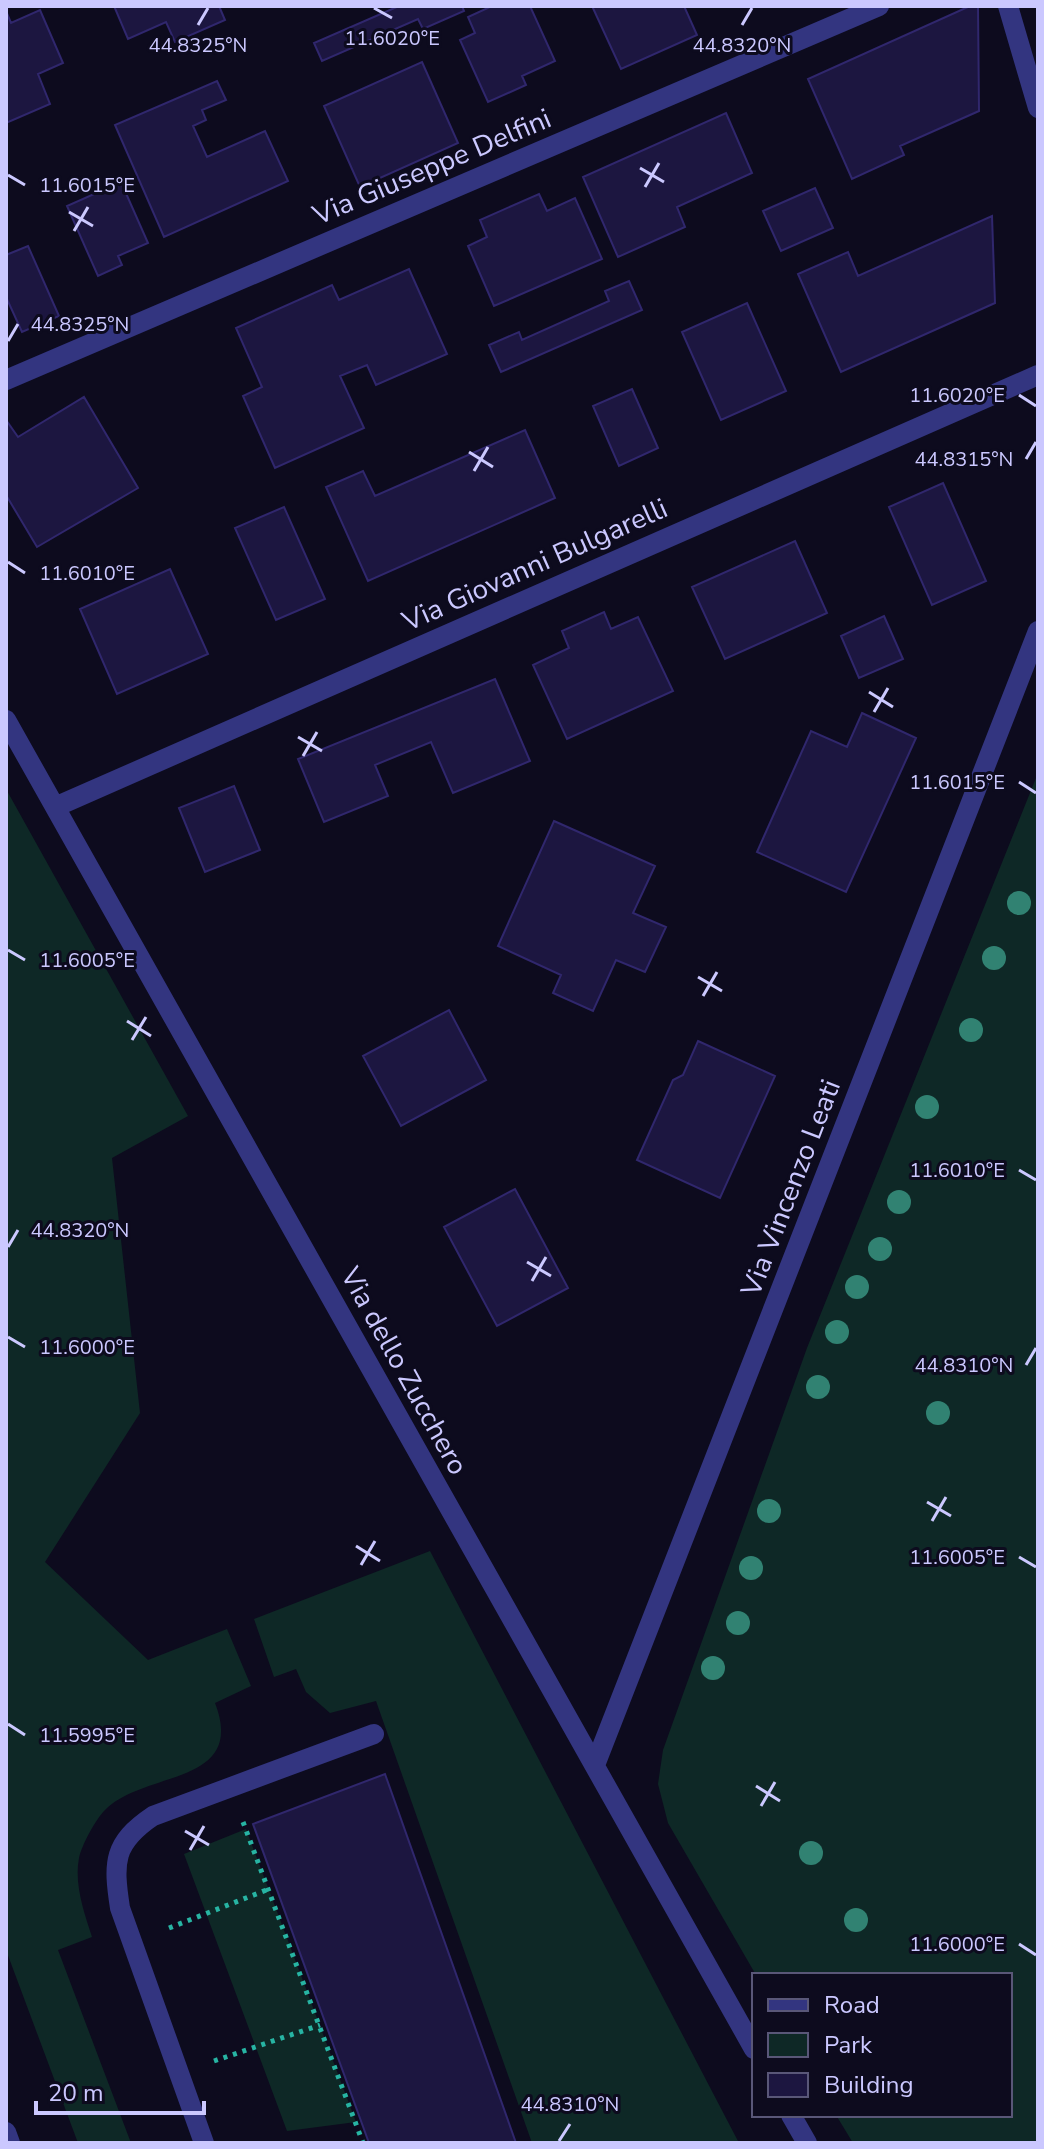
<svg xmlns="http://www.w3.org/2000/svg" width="1044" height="2149" font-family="'Nunito Sans',sans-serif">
<rect width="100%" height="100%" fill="#0d0b1e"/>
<path fill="#0e2826" d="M 1038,773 L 1038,2143 L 853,2143 L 836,2115 L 1010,2115 L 1010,1975 L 756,1975 L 668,1823 L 658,1784 L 663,1750 L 807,1348 Z
M 6,789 L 188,1116 L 112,1158 L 140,1413 L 45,1562 L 148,1660 L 227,1629 L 251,1686 L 215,1703 C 247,1786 144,1770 105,1810 C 95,1820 82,1845 79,1858 C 74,1884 84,1912 92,1937 L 58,1950 L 131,2143 L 78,2143 L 6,1950 Z
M 430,1551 L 739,2143 L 532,2143 L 376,1701 L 330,1713 L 306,1692 L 296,1669 L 274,1677 L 254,1619 Z
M 246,1829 L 356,2122 L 287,2131 L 184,1854 Z"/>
<path fill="#1c1640" stroke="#30276d" stroke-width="2" d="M 114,6 L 219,6 L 225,20 L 175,42 L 166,22 L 128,39 Z
M 399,6 L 462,6 L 464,11 L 423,29 L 418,19 L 322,61 L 314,43 Z
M 492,6 L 530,6 L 555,61 L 522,76 L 526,85 L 488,102 L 460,40 L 475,33 L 468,17 Z
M 592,6 L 684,6 L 697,35 L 621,69 Z
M 970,6 L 978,6 L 979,111 L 900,146 L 904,155 L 852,179 L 808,79 Z
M 40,10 L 63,63 L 38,74 L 50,104 L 6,123 L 6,11 L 11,23 Z
M 422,62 L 458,143 L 360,187 L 324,106 Z
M 217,81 L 226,100 L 202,110 L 206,120 L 193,126 L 207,157 L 265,131 L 288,181 L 164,237 L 115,125 Z
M 726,113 L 752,173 L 677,207 L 685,227 L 618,257 L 583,177 Z
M 121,182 L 148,243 L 118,256 L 122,265 L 98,276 L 67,206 Z
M 815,188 L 833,228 L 781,251 L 763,211 Z
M 539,194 L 547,211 L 575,198 L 602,259 L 494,306 L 468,246 L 487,237 L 480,220 Z
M 992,216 L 995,303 L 841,372 L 798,274 L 848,252 L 858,276 Z
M 28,246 L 59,316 L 22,332 L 6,297 L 6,255 Z
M 409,269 L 447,354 L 376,385 L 367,365 L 340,376 L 364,428 L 275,468 L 243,396 L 262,387 L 236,328 L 332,285 L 339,300 Z
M 629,281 L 642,310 L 501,372 L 489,345 L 519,332 L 522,340 L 609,301 L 605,291 Z
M 747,303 L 786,391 L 721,420 L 682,332 Z
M 632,389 L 658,448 L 619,466 L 593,406 Z
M 84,397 L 138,488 L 37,547 L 6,495 L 6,420 L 18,437 Z
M 525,430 L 555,498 L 368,581 L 326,487 L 363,471 L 375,496 Z
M 943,483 L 986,581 L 932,605 L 889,507 Z
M 284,507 L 325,599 L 276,620 L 235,528 Z
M 795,541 L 827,613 L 725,659 L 692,587 Z
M 170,569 L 208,654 L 117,694 L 80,609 Z
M 604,612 L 611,629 L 638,617 L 673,691 L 567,739 L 533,665 L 569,648 L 562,631 Z
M 884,616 L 903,659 L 859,678 L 841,636 Z
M 495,679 L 530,761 L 453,793 L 431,742 L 375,765 L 388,796 L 324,822 L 298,759 Z
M 862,713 L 916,738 L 846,892 L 757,852 L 811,731 L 847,747 Z
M 234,786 L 260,850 L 205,872 L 179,808 Z
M 554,821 L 655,866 L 633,913 L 666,927 L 645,972 L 616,960 L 593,1011 L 553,993 L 561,975 L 498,946 Z
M 449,1010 L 486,1080 L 401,1126 L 363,1056 Z
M 698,1041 L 775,1076 L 720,1198 L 637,1160 L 673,1080 L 683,1075 Z
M 515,1189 L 568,1288 L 497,1326 L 444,1227 Z
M 385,1774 L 516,2143 L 369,2143 L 253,1824 Z"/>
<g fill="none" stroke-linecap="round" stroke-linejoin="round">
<path stroke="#27b4a3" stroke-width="5" stroke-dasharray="4 6" stroke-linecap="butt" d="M 243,1822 L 363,2143
M 169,1928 L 269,1889
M 214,2061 L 320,2025"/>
<path stroke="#333580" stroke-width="20" d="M 6,2132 L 10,2143
M 204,2143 L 120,1908 C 113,1862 113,1843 153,1816 L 374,1734"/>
<path stroke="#333580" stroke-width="20" d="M 1008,6 L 1038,108
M 6,380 L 879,6
M 6,720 L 754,2049
M 55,807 L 1038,375
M 595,1765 L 1038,631
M 791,2115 L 807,2143"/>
</g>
<g fill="#318272">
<circle cx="1019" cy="903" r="12"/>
<circle cx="994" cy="958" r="12"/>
<circle cx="971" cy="1030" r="12"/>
<circle cx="927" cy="1107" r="12"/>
<circle cx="899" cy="1202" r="12"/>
<circle cx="880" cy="1249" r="12"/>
<circle cx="857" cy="1287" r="12"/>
<circle cx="837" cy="1332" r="12"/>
<circle cx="818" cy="1387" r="12"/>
<circle cx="938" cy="1413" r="12"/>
<circle cx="769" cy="1511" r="12"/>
<circle cx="751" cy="1568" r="12"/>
<circle cx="738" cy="1623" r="12"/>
<circle cx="713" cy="1668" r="12"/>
<circle cx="811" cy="1853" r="12"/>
<circle cx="856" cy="1920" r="12"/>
</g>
<path fill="none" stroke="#cbc8ff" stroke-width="3" d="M 374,8 L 392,18M 198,25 L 208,8M 742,25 L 752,8M 640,168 L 664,182M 8,175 L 25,185M 645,187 L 659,163M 69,212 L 93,226M 74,231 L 88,207M 8,341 L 18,324M 1019,395 L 1036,406M 469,452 L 493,467M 1026,459 L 1036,442M 474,471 L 488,447M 8,562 L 25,573M 869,692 L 893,707M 874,712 L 888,688M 298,737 L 322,751M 303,756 L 317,732M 1019,782 L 1036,793M 8,950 L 25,960M 698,977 L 722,991M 703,996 L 717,972M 127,1021 L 151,1036M 132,1040 L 146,1017M 1019,1170 L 1036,1180M 8,1247 L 18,1230M 527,1262 L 551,1276M 532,1281 L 546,1257M 8,1337 L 25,1347M 1026,1365 L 1036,1348M 927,1502 L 951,1516M 932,1521 L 946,1497M 356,1546 L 380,1561M 1019,1557 L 1036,1567M 361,1565 L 375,1541M 8,1724 L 25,1735M 756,1786 L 780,1801M 761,1806 L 775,1782M 185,1831 L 209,1845M 190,1850 L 204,1826M 1019,1944 L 1036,1955M 559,2141 L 570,2124"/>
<g text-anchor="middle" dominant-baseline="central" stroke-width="6" stroke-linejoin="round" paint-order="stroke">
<g font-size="28" fill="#cbc8ff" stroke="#0d0b1e">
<text transform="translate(432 167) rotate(-23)">Via Giuseppe Delfini</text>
<text transform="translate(535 565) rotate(-24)">Via Giovanni Bulgarelli</text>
<text transform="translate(791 1188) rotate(-69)">Via Vincenzo Leati</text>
<text transform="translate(404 1371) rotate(61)">Via dello Zucchero</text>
</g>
</g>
<g font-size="20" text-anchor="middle" fill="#cbc8ff" stroke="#0d0b1e" stroke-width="6" stroke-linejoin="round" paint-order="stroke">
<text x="392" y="45">11.6020°E</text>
<text x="198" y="52">44.8325°N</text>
<text x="742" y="52">44.8320°N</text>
<text x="87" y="192">11.6015°E</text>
<text x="80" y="331">44.8325°N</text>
<text x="957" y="402">11.6020°E</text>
<text x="964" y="466">44.8315°N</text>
<text x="87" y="580">11.6010°E</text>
<text x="957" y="789">11.6015°E</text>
<text x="87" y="967">11.6005°E</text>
<text x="957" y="1177">11.6010°E</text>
<text x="80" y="1237">44.8320°N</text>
<text x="87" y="1354">11.6000°E</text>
<text x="964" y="1372">44.8310°N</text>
<text x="957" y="1564">11.6005°E</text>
<text x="87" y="1742">11.5995°E</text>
<text x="957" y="1951">11.6000°E</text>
<text x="570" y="2111">44.8310°N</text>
</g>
<rect width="1044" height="2149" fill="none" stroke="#cbc8ff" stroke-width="16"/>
<rect x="752" y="1973" width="260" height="144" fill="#0d0b1e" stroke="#595778" stroke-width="2"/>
<rect x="768" y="1999" width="40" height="12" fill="#333580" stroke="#595778" stroke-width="2"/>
<text x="824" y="2013" font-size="24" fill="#cbc8ff">Road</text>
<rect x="768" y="2033" width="40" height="24" fill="#0e2826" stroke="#595778" stroke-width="2"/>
<text x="824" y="2053" font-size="24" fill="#cbc8ff">Park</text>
<rect x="768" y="2073" width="40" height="24" fill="#1c1640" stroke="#595778" stroke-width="2"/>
<text x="824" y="2093" font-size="24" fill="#cbc8ff">Building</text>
<path d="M36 2101v12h168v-12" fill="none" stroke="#cbc8ff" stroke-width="4"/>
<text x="48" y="2101" font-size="24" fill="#cbc8ff" stroke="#0d0b1e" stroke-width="6" paint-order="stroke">20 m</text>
</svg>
